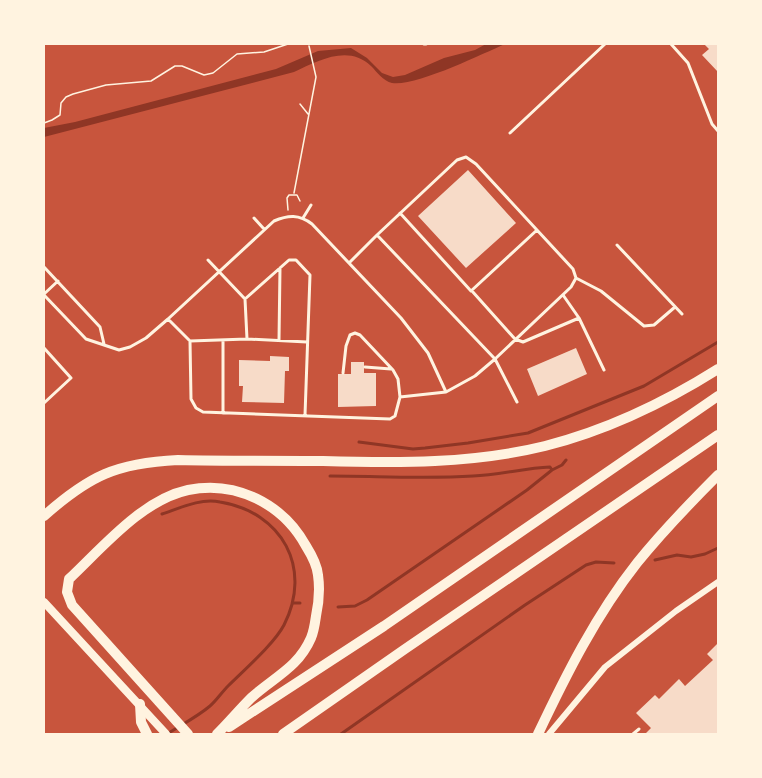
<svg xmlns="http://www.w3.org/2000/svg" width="762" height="778" font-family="'DM Sans',sans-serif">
<rect width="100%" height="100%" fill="#c8553d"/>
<path fill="#8f3625" d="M 486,44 L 505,44 C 482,54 415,87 392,83 C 383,81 377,72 371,66 C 348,44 318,61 294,72 L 44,137 L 44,128 L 75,122 L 276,69 L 318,51 L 351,48 L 367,58 L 382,73 L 393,77 L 405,75 L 444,58 L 475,50 Z"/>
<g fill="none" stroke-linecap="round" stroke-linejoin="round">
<path stroke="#8f3625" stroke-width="3" d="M 359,442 L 413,449 L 425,448 L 468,443 L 528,433 L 644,386 L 718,342
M 330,476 C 377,476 425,479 473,476 C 499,475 525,468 550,467 L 552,470
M 162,514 C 180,508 200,498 220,502 C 282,512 313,568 284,625 C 274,644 244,670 228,686 C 222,692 216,701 210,706 C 197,717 181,725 167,734
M 655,560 L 677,555 L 691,557 L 705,554 L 718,548
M 293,603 L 300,603
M 338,607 L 355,606 L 367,600 L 527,490 L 552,470 L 562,465 L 566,460
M 341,734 L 525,605 L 586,565 L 596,562 L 614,563"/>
</g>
<path fill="#f7dbc8" d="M 704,44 L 718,44 L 718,72 L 702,55 L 709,49 Z
M 468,170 L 516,223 L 466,268 L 418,216 Z
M 576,348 L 587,374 L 538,396 L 527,369 Z
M 270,356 L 289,357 L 289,371 L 285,371 L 284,403 L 242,402 L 243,386 L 239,386 L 239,360 L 270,361 Z
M 351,362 L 364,362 L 364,373 L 376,373 L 376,406 L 338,407 L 338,374 L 351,374 Z
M 718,643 L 718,734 L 645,734 L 651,728 L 636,713 L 655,695 L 659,699 L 679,679 L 685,686 L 713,660 L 707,654 Z"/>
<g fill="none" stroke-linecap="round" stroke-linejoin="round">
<path stroke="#fff3e0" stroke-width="1.5" d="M 300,104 L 308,114
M 44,123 L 52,120 L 60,115 L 61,103 L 66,97 L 73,94 L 106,85 L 151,81 L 175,66 L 182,66 L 204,75 L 213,73 L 237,54 L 264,52 L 288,44 L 314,44
M 294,193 L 316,77 L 309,46
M 288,210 L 287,198 L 289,195 L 297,195 L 300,201"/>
<path stroke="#fff3e0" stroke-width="3" d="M 424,44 L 426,44
M 671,44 L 688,63 L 712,124 L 718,131
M 510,133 L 605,44
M 400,213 L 471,291 L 537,230
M 254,218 L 264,229
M 303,218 L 311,205
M 377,235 L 495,359 L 517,402
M 617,245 L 682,314
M 208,260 L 245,299 L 247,339 L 307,342
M 44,267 L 100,327 L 104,344
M 576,278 L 601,291 L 644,326 L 654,325 L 675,307
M 472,291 L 515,339 L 523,342 L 579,318
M 44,294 L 58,281
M 44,295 L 86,339 L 119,350 L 130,347 L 146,338 L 168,319 L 274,221 C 288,215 299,214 312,224 L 401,318 L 428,353 L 446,392
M 563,295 L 579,318 L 604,370
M 245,299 L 289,260 L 296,260 L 310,275 L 305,415
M 168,319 L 190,341 L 191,399 L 196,408 L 203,412 L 390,419 L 395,416 L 400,397 L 446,392 L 475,376 L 495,359 L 571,287 L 576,278 L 573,269 L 476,164 L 466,157 L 457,160 L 377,235 L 349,263
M 223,340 L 223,413
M 279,340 L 280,268
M 190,341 L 247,339
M 44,348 L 71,378 L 44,403
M 365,367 L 391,369
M 343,373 L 346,346 L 350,335 L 355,333 L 360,335 L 393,370 L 398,379 L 400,397
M 633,734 L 639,729"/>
<path stroke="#fff3e0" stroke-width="6" d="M 549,734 L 605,667 L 676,611 L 718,582"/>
<path stroke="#fff3e0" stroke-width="8" d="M 44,602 L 166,734"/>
<path stroke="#fff3e0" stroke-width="10" d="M 44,516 C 89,476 116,463 178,460 C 226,461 275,461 323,461 C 398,463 472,464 545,446 C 608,430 664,403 718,369
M 140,704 L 141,722 L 147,734
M 229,727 L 384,626 L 718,396
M 188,734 L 72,605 L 67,592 L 69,579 C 103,547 142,500 188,490 C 236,480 283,504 306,546 C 311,554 317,565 318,575 C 320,589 319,602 316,616 C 315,623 314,631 311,638 C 298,668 274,677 251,698 C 239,710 228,723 217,734
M 283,734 L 405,649 L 718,435
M 538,734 C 566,675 596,615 637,563 C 662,532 690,503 718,475"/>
</g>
<rect width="762" height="778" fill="none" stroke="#fff3e0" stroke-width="90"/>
</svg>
